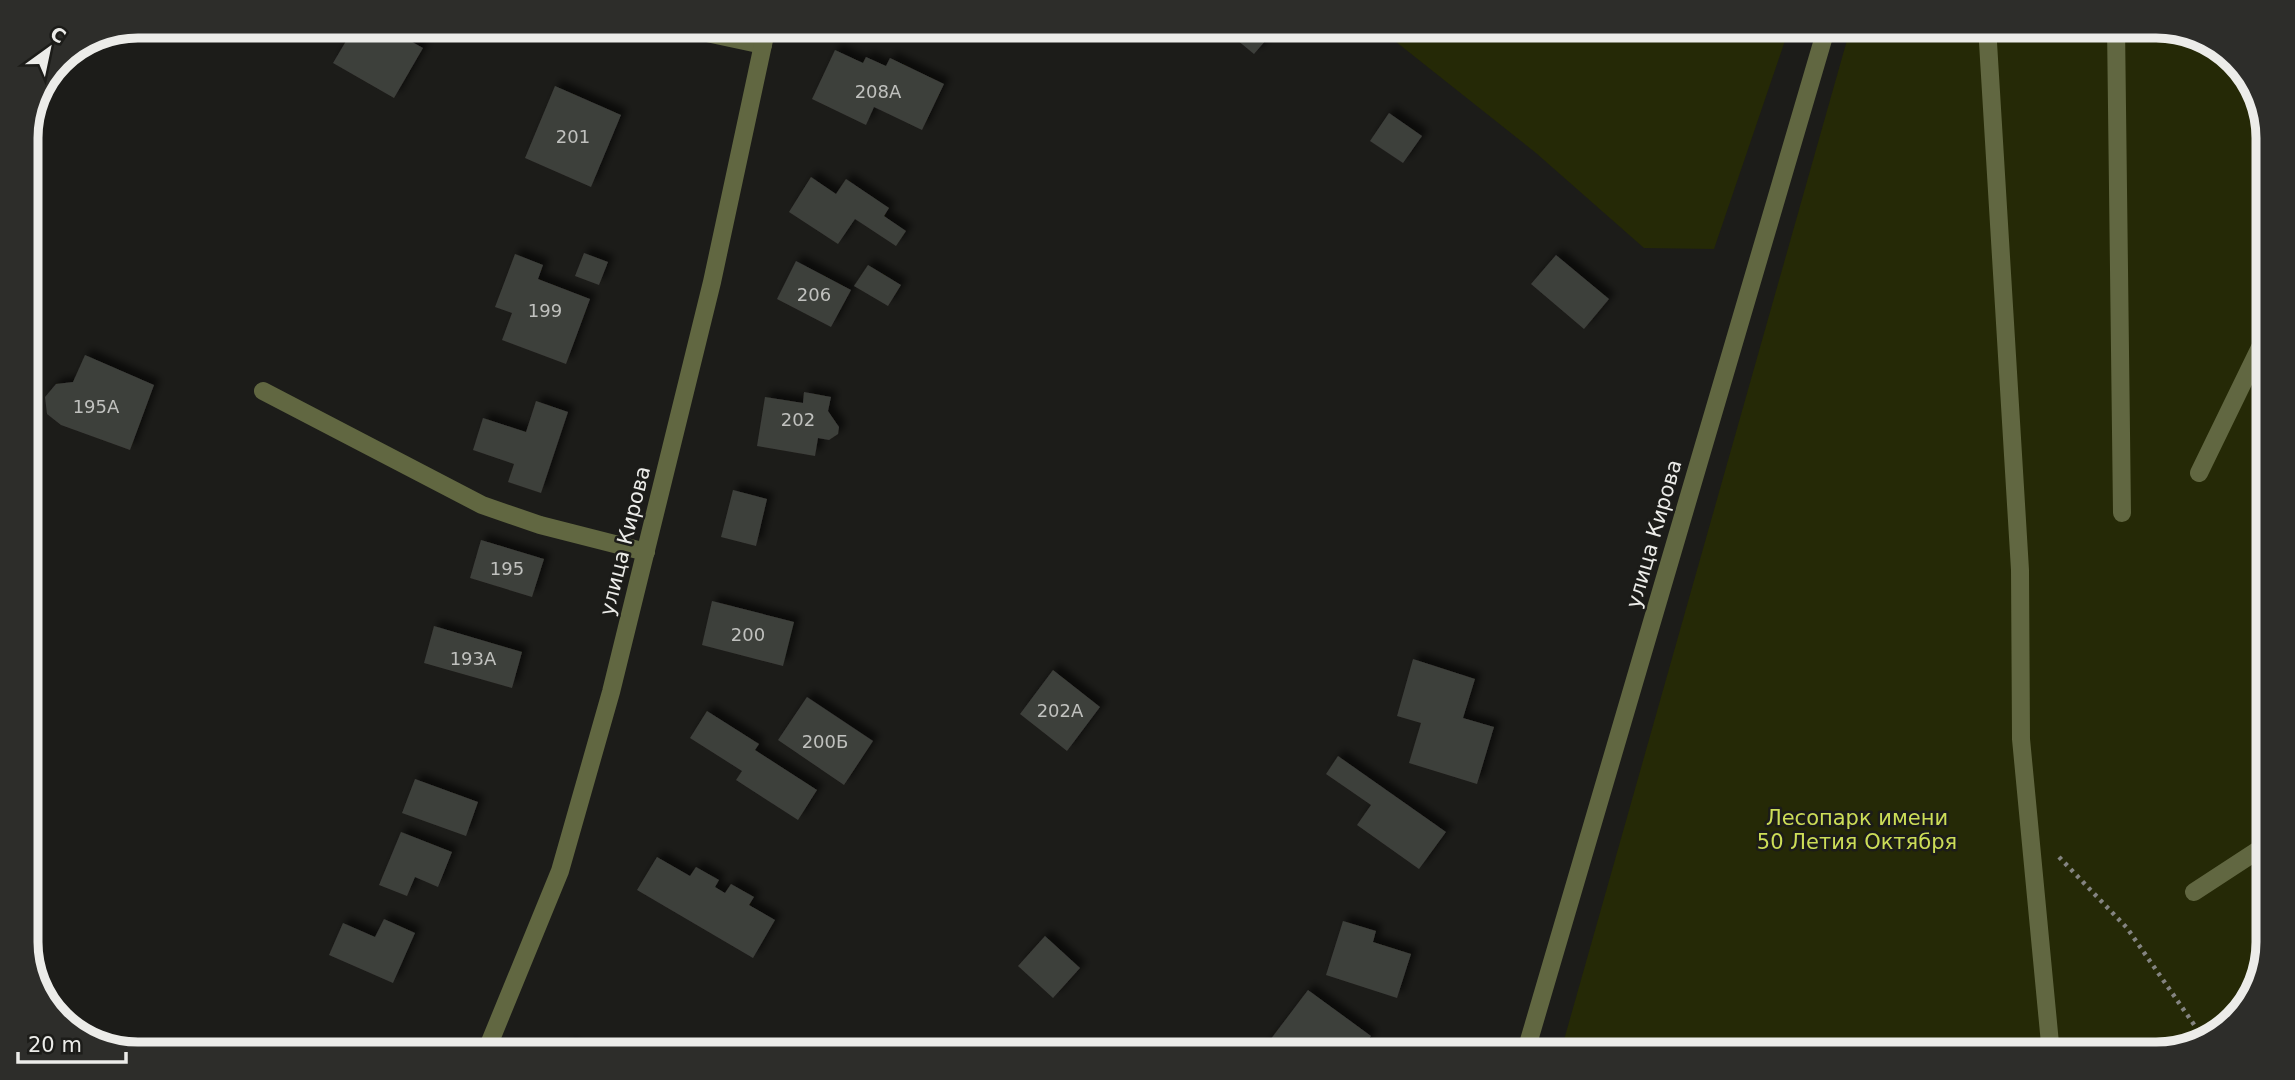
<svg xmlns="http://www.w3.org/2000/svg" width="2295" height="1080" font-family="'DejaVu Sans',sans-serif">
<defs>
<filter id="shadow"><feDropShadow dx="6" dy="-6" stdDeviation="3.5" flood-color="#0009"/></filter>
</defs>
<rect width="100%" height="100%" fill="#1c1c19"/>
<path fill="#252906" d="M 1376,26 L 1790,26 L 1714,249 L 1644,248 L 1536,153 Z
M 1851,26 L 2156,26 L 2206,38 L 2250,76 L 2269,132 L 2269,941 L 2257,991 L 2218,1035 L 2157,1054 L 1560,1054 Z"/>
<path fill="#3e3f3b" filter="url(#shadow)" d="M 355,26 L 412,26 L 405,38 L 423,48 L 394,98 L 333,63 Z
M 1220,26 L 1278,26 L 1254,54 Z
M 835,50 L 863,63 L 866,57 L 886,66 L 890,58 L 944,84 L 922,130 L 874,107 L 866,125 L 812,99 Z
M 555,86 L 621,115 L 591,187 L 525,158 Z
M 1389,113 L 1422,136 L 1403,163 L 1370,141 Z
M 811,177 L 836,194 L 846,179 L 889,208 L 884,216 L 906,231 L 896,246 L 855,219 L 838,244 L 789,212 Z
M 584,253 L 608,262 L 599,285 L 575,276 Z
M 515,254 L 543,265 L 538,279 L 590,299 L 566,364 L 502,340 L 512,313 L 495,307 Z
M 1556,255 L 1609,299 L 1584,329 L 1531,284 Z
M 796,261 L 851,290 L 831,327 L 777,299 Z
M 868,265 L 901,285 L 888,306 L 854,286 Z
M 85,355 L 154,385 L 130,450 L 61,425 L 47,414 L 45,397 L 56,384 L 73,382 Z
M 804,392 L 831,397 L 828,411 L 839,427 L 838,434 L 829,440 L 818,438 L 815,456 L 757,446 L 765,397 L 803,403 Z
M 536,401 L 568,412 L 541,493 L 508,482 L 514,464 L 473,450 L 483,418 L 526,432 Z
M 733,490 L 767,499 L 756,546 L 721,537 Z
M 481,540 L 544,559 L 532,597 L 470,578 Z
M 712,601 L 794,622 L 783,666 L 702,645 Z
M 434,626 L 522,652 L 512,688 L 424,663 Z
M 1413,659 L 1475,679 L 1463,718 L 1494,727 L 1477,784 L 1409,763 L 1421,723 L 1397,716 Z
M 1053,670 L 1100,707 L 1067,751 L 1020,714 Z
M 807,697 L 873,741 L 844,785 L 778,740 Z
M 707,711 L 759,744 L 755,750 L 817,790 L 798,820 L 736,780 L 742,771 L 690,738 Z
M 1338,756 L 1446,832 L 1419,869 L 1357,825 L 1371,805 L 1326,774 Z
M 415,779 L 478,802 L 466,836 L 402,813 Z
M 401,832 L 452,852 L 438,887 L 415,877 L 407,896 L 379,885 Z
M 657,857 L 690,876 L 696,867 L 719,880 L 715,887 L 725,893 L 731,884 L 754,897 L 749,905 L 775,920 L 753,958 L 637,890 Z
M 384,919 L 415,933 L 393,983 L 329,955 L 343,923 L 375,937 Z
M 1343,921 L 1376,931 L 1373,942 L 1411,954 L 1397,998 L 1326,975 Z
M 1045,936 L 1080,968 L 1053,998 L 1018,966 Z
M 1308,990 L 1371,1036 L 1358,1054 L 1261,1052 Z
M 568,1045 L 585,1054 L 563,1054 Z"/>
<g fill="none" stroke-linecap="round" stroke-linejoin="round">
<path stroke="#848481" stroke-width="4.5" stroke-dasharray="3.5 5" stroke-linecap="butt" d="M 2059,857 L 2127,928 L 2204,1039"/>
<path stroke="#616741" stroke-width="18" d="M 674,26 L 763,45
M 1987,26 L 2020,570 L 2021,739 L 2051,1054
M 2116,26 L 2122,513
M 263,391 L 482,505 L 540,525 L 646,552
M 2199,473 L 2269,329
M 2194,892 L 2269,843"/>
<path stroke="#616741" stroke-width="18" d="M 485,1054 L 560,871 L 611,692 L 712,282 L 767,26
M 1525,1054 L 1827,26"/>
</g>
<g text-anchor="middle" dominant-baseline="central" stroke-width="5" stroke-linejoin="round" paint-order="stroke">
<g font-size="18" fill="#c0c1be">
<text x="878" y="91">208А</text>
<text x="573" y="136">201</text>
<text x="814" y="294">206</text>
<text x="545" y="310">199</text>
<text x="96" y="406">195А</text>
<text x="798" y="419">202</text>
<text x="507" y="568">195</text>
<text x="748" y="634">200</text>
<text x="473" y="658">193А</text>
<text x="1060" y="710">202А</text>
<text x="825" y="741">200Б</text>
</g>
<g font-size="21" fill="#ecece9" stroke="#1c1c19">
<text transform="translate(1654 534) rotate(-74)">улица Кирова</text>
<text transform="translate(625 541) rotate(-76)">улица Кирова</text>
</g>
<g font-size="21" fill="#ccdd57" stroke="#1c1c19">
<text x="1857" y="818">Лесопарк имени<tspan x="1857" dy="24">50 Летия Октября</tspan></text>
</g>
</g>
<path d="M0 0H2295V1080H0ZM138 38H2156A100 100 0 0 1 2256 138V942A100 100 0 0 1 2156 1042H138A100 100 0 0 1 38 942V138A100 100 0 0 1 138 38Z" fill="#2d2d2a" fill-rule="evenodd"/>
<path fill="none" stroke="#ecece9" stroke-width="9" d="M138 38H2156A100 100 0 0 1 2256 138V942A100 100 0 0 1 2156 1042H138A100 100 0 0 1 38 942V138A100 100 0 0 1 138 38Z"/>
<g transform="translate(49 49) rotate(33)" stroke="#1c1c19" stroke-width="5" paint-order="stroke">
<path d="M0-5L12 26L0 18L-12 26Z" fill="#ecece9"/>
<text y="-10" font-size="19" font-weight="bold" text-anchor="middle" fill="#ecece9">С</text>
</g>
<path d="M18 1052v10h108v-10" fill="none" stroke="#ecece9" stroke-width="3.5"/>
<text x="28" y="1052" font-size="21" fill="#ecece9" stroke="#1c1c19" stroke-width="5" paint-order="stroke">20 m</text>
</svg>
